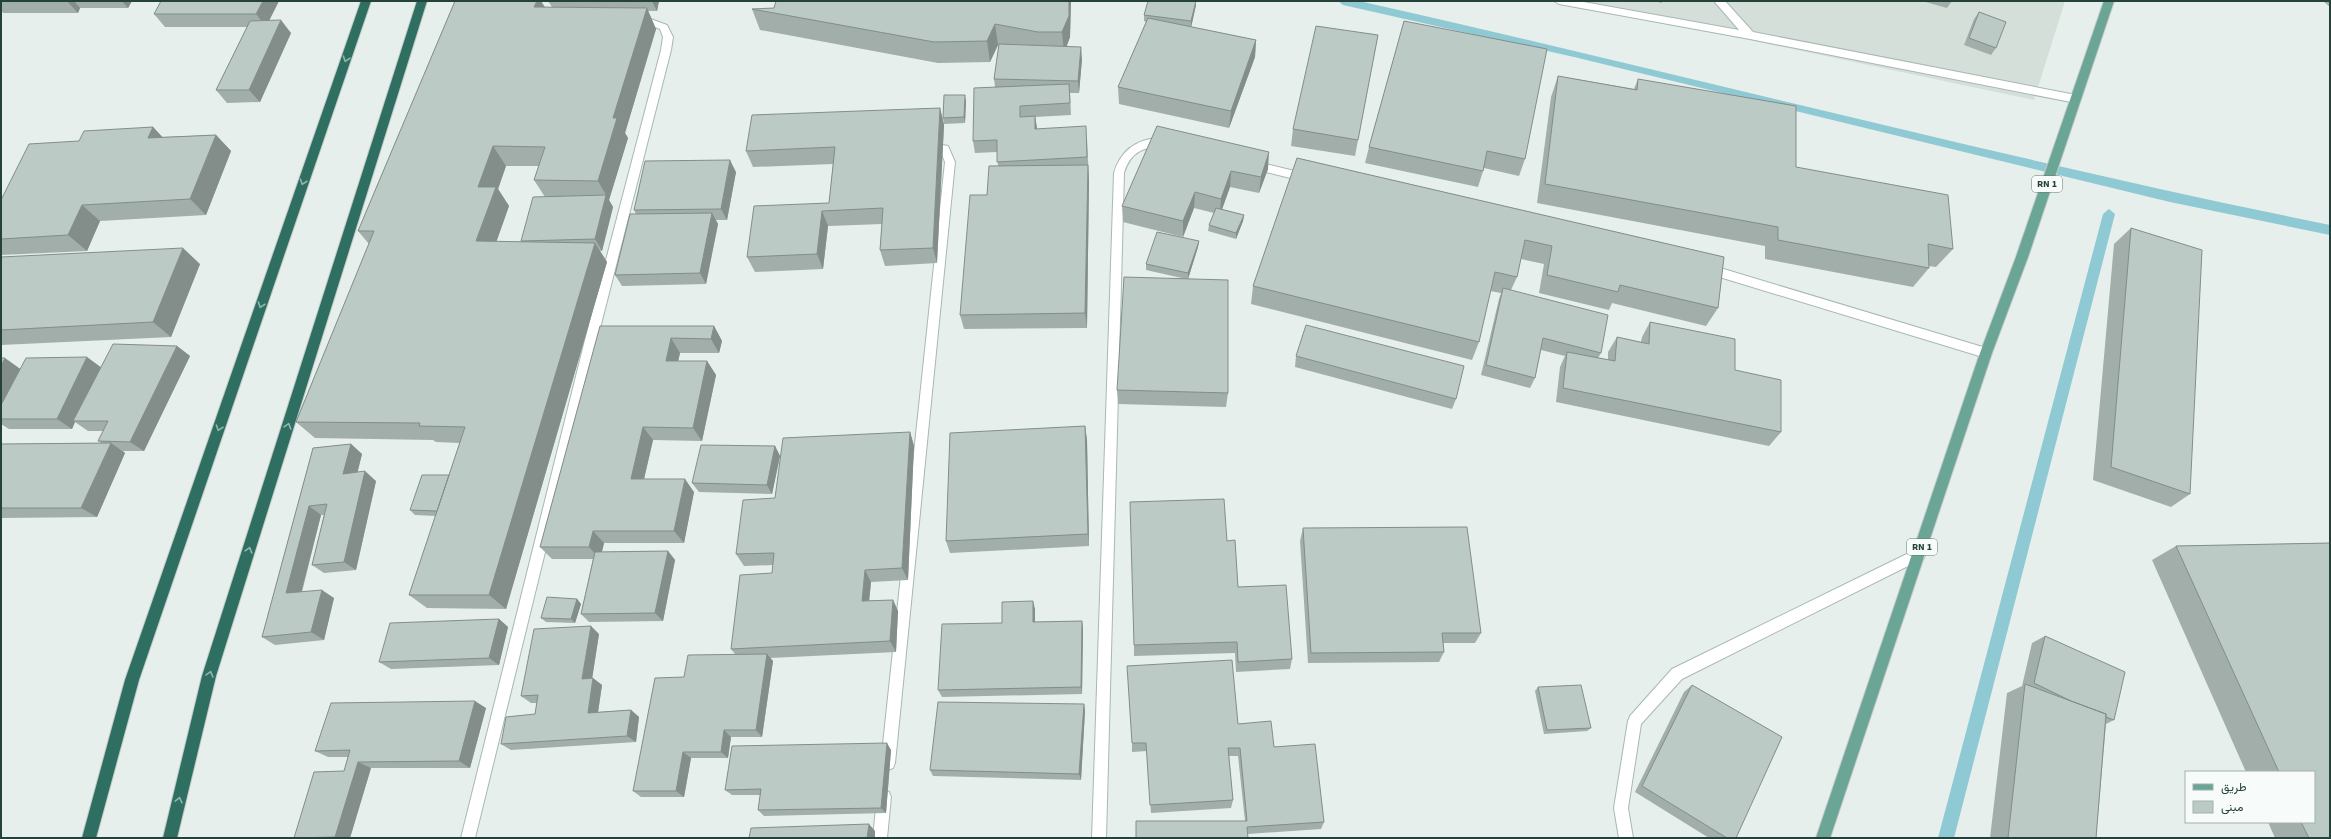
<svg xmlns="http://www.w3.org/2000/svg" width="2331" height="839" font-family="'Source Sans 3',Vazirmatn,sans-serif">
<rect width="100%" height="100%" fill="#e6efeb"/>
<path fill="#d4dfda" d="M 1565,1 L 2065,1 L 2034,100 Z"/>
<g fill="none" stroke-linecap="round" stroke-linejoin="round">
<path fill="#8ec9d4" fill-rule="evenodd" d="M 1338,1 L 1359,1 C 1683,74 2005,159 2330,225 L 2330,235 L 2170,202 L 1574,57 L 1343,5 Z
M 2109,209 L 2115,214 L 1954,838 L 1938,838 L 2103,214 Z"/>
<defs>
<path id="lane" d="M 1919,548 L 1924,550 L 1925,554 L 1924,558 L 1682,679 L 1641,724 L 1628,808 L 1633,838 L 1619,838 L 1614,808 L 1628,721 L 1630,716 L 1672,669 Z"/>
<path id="street" d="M 1554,1 L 1578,1 L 1739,30 L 1714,1 L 1725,1 L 1753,32 L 2076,95 L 2081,99 L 2076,103 L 1750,39 L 1559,4 Z
M 639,18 L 648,18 L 667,25 L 673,37 L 671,50 L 596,344 L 475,838 L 461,838 L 584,344 L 661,50 L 663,37 L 660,29 L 647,24 L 636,23 L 636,19 Z
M 1157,138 L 1169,140 L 1170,143 C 1166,152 1135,137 1124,173 L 1106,838 L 1092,838 L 1114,173 C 1120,152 1135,140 1157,138 Z
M 926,142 L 948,146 L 955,162 L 895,763 L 893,768 L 888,770 L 883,768 L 881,763 L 945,162 L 941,152 L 922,149 L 921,146 Z
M 1253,161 L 1307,174 L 1312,178 L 1307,182 L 1249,168 L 1248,165 L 1249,162 Z
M 1707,264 L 1986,348 L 1990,350 L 1992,353 L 1990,356 L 1986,358 L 1703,272 L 1701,269 L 1703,266 Z
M 884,790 L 889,792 L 891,797 L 887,838 L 873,838 L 877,797 L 879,792 Z"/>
<path id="primary" d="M 2104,1 L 2114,1 L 2028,257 L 1992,353 L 1830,838 L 1816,838 L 1980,353 L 2016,257 Z"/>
<path id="highway" d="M 361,1 L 371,1 L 139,680 L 96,838 L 82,838 L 125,680 Z
M 417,1 L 427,1 L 216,676 L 177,838 L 163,838 L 202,676 Z"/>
</defs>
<use href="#lane" stroke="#a8b8b2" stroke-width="2"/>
<use href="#street" stroke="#a8b8b2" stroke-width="2"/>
<use href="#primary" stroke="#c2cac8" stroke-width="2"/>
<use href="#highway" stroke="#c2cac8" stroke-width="2"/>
<use href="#lane" fill="#fff" fill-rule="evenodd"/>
<use href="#street" fill="#fff" fill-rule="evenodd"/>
<use href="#primary" fill="#6aa596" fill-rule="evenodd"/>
<use href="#highway" fill="#2f6f62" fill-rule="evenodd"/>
</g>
<path fill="#a1aea9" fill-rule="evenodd" d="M 1,1 L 132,1 L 128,8 L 80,8 L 78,13 L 3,13 L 1,10 Z
M 279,1 L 269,20 L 291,33 L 260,102 L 227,103 L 216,90 L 247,27 L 165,27 L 154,14 Z
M 455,1 L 541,1 L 545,7 L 552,7 L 548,1 L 659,1 L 657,11 L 648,11 L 656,29 L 625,133 L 628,138 L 609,200 L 613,207 L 602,251 L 600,251 L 607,262 L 506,609 L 427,608 L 409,595 L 436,516 L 415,515 L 410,510 L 449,475 L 460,443 L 436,442 L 433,440 L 315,438 L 296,422 L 369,244 L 358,231 ZM 506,166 L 539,166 L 534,180 L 545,197 L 521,241 L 522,242 L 496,242 L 509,206 L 498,189 Z
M 1071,1 L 1070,37 L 1067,46 L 1082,59 L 1079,93 L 1070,93 L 1071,115 L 1035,117 L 1037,129 L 1087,138 L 1089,181 L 1087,328 L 964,329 L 960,315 L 987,195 L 998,166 L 997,152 L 975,153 L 973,141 L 995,87 L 994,79 L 999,45 L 998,45 L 990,62 L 938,63 L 760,30 L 752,9 Z
M 1148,1 L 1196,1 L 1196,5 L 1191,27 L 1256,40 L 1255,57 L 1229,128 L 1119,104 L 1118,87 L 1146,22 L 1144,21 L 1144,15 Z
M 1653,1 L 1662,1 L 1662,3 Z
M 1922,1 L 1952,1 L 1947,8 Z
M 2323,1 L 2330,1 L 2330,7 Z
M 1979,12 L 1996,48 L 1991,55 L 1964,45 L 1974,19 Z
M 1404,21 L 1525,159 L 1519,176 L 1484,168 L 1478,187 L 1365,163 L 1369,147 Z
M 1378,35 L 1355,156 L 1291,146 L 1293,129 Z
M 1558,76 L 1634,89 L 1638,79 L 1796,167 L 1953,249 L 1936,267 L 1929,266 L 1929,268 L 1913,287 L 1765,259 L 1765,246 L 1537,203 L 1551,97 Z
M 966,101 L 965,123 L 944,124 L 943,118 Z
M 940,108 L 944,125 L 937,263 L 885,266 L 880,250 L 882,224 L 828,226 L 823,269 L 755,272 L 747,257 L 829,203 L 833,164 L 753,167 L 746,151 Z
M 1157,126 L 1268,169 L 1259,193 L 1230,187 L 1222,209 L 1244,215 L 1243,221 L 1236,239 L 1208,231 L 1209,225 L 1214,213 L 1194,208 L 1183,237 L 1123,222 L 1122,206 Z
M 153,127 L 162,137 L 216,135 L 231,151 L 206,215 L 100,221 L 87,251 L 1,255 L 1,200 L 79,141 Z
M 1297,158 L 1724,257 L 1718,308 L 1706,326 L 1612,303 L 1609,310 L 1539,293 L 1544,264 L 1521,259 L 1517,277 L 1511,290 L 1601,353 L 1598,358 L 1608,360 L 1608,352 L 1617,337 L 1641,342 L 1642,337 L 1650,322 L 1735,370 L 1781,432 L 1769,446 L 1556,402 L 1560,367 L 1565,356 L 1541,350 L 1535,378 L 1530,388 L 1481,375 L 1499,299 L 1501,293 L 1490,291 L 1479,342 L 1472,360 L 1251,304 L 1253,286 Z
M 736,172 L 727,220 L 716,220 L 718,224 L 706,284 L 622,286 L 615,275 L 636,214 L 634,210 Z
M 2131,228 L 2190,494 L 2171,507 L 2093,480 L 2114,244 Z
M 1199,241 L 1198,247 L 1188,279 L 1228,393 L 1226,407 L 1118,404 L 1117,390 L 1186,279 L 1146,270 L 1146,264 Z
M 1,257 L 200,264 L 171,337 L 1,345 Z
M 600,326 L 714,326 L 722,341 L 719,353 L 680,353 L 678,361 L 707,361 L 716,375 L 702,441 L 653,440 L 644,479 L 694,492 L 684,543 L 604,543 L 602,552 L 668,551 L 675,560 L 663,621 L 589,622 L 581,614 L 593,559 L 552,559 L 540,547 Z
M 177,346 L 190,356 L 144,451 L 123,451 L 125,453 L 97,517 L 1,518 L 1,444 L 101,443 L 98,441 L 104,431 L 88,431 L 75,422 L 72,429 L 9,429 L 1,424 L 1,358 L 20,369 L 101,367 Z
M 1296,356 L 1456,399 L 1452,409 L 1295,367 Z
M 1085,426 L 1087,440 L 1089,546 L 950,553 L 946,541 Z
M 910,432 L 914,446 L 908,580 L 871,582 L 869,601 L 893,600 L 898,611 L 896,652 L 770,658 L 773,661 L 762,737 L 731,737 L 728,758 L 691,758 L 684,797 L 641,797 L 633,791 L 684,677 L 735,654 L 731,649 L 772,573 L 773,565 L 744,566 L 736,554 L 775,498 Z
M 351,444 L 362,454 L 357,472 L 376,481 L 356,570 L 324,573 L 312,565 L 324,515 L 321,515 L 302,592 L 334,598 L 324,640 L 275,645 L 262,637 L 313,448 Z
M 775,446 L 780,456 L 772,494 L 699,492 L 692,483 Z
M 1303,528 L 1481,633 L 1475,643 L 1443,643 L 1444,652 L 1439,662 L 1308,663 L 1300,541 Z
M 1227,541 L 1238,587 L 1292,659 L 1290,669 L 1236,672 L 1235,653 L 1134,656 L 1134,645 Z
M 2330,543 L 2330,838 L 2275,838 L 2268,822 L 2314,822 L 2314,772 L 2246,772 L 2152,560 L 2176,546 Z
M 577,599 L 581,604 L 575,623 L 546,622 L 541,618 Z
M 1035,609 L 1035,622 L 1082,621 L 1083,629 L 1082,694 L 942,697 L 938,690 L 1002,623 Z
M 499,619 L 508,627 L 499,665 L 391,669 L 379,662 Z
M 599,634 L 592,678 L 602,685 L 598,712 L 631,710 L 639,717 L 636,742 L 511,750 L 501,744 L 535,714 L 537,703 L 531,703 L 521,696 Z
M 2045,636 L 2114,720 L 2106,724 L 2096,838 L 1990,838 L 2007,693 L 2022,686 L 2032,643 Z
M 1692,685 L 1736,838 L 1709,838 L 1635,792 L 1684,692 Z
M 1538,687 L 1591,728 L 1587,731 L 1544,734 L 1535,691 Z
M 1084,704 L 1085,711 L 1081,780 L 933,776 L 930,770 Z
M 486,708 L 470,768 L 371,768 L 350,838 L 294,838 L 344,771 L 348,757 L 328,757 L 315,751 Z
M 1238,724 L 1274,747 L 1324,822 L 1321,829 L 1248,834 L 1245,821 L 1238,756 L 1229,756 L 1233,800 L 1231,808 L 1151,813 L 1147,751 L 1132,752 L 1132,743 Z
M 891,750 L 886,813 L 764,816 L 758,810 L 760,795 L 732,795 L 725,790 Z"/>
<path fill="#838d89" d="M 67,1 L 74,1 L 80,8 L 78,13 Z
M 122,1 L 132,1 L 128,8 Z
M 263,1 L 279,1 L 266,27 L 256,14 Z
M 537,1 L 541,1 L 550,17 L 534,7 Z
M 652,1 L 659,1 L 657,11 Z
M 1069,1 L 1071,1 L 1070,37 L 1064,52 L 1062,32 Z
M 1196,1 L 1196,5 L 1191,28 L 1191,21 Z
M 647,8 L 656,29 L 625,133 L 628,138 L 609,200 L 613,207 L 602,251 L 595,239 L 606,195 L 598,181 L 613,118 Z
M 281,20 L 291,33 L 260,102 L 249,90 Z
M 995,24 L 998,45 L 990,62 L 987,41 Z
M 1256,40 L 1255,57 L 1229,128 L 1231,111 Z
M 1081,47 L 1082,59 L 1079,93 L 1078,81 Z
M 965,95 L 966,101 L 965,123 L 964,117 Z
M 940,108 L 944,125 L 937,263 L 933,248 Z
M 1035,116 L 1037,128 L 1037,141 L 1035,129 Z
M 153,127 L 169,144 L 148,138 Z
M 216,135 L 231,151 L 206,215 L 190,199 Z
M 493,146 L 506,166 L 498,189 L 509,206 L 490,260 L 476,241 L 478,187 Z
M 1269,152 L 1268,169 L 1259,193 L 1261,177 Z
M 730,160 L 736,172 L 727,220 L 721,209 Z
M 1088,165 L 1089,181 L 1087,328 L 1085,313 Z
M 1231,171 L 1230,187 L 1220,215 L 1221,199 Z
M 1195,192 L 1194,208 L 1183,237 L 1183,221 Z
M 82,205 L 100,221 L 87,251 L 68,235 Z
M 822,211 L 828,226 L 823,269 L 817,254 Z
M 712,213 L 718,224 L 706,284 L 700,273 Z
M 1244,215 L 1243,221 L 1236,239 L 1236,233 Z
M 1199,241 L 1198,247 L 1188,279 L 1188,273 Z
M 595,243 L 607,262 L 506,609 L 489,595 Z
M 183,248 L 200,264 L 171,337 L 153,322 Z
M 714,326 L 722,341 L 719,353 L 711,339 Z
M 671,338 L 680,353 L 675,375 L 666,361 Z
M 177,346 L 190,356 L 144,451 L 130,442 Z
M 87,357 L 102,368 L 73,421 L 75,422 L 72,429 L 57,419 Z
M 5,358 L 26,373 L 1,419 L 1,366 Z
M 707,361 L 716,375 L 702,441 L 693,428 Z
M 1085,426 L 1087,440 L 1089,546 L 1088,534 Z
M 643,427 L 653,440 L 641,492 L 631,479 Z
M 910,432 L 914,446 L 908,580 L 902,568 Z
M 111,443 L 125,453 L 97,517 L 81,508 Z
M 351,444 L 362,454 L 355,483 L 343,474 Z
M 775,446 L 780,456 L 772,494 L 767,485 Z
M 365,471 L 376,481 L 356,570 L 344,562 Z
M 685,479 L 694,492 L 684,543 L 674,531 Z
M 309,506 L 321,515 L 299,601 L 286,593 Z
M 593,531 L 604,543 L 600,559 L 589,547 Z
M 668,551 L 675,560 L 663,621 L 655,613 Z
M 865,570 L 871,582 L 868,612 L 862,601 Z
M 322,590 L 334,598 L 324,640 L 311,632 Z
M 577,599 L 581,604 L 575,623 L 571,619 Z
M 893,600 L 898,611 L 896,652 L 890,641 Z
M 1033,601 L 1035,609 L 1035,629 L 1033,622 Z
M 499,619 L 508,627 L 499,665 L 489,658 Z
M 1082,621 L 1083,629 L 1082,694 L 1081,687 Z
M 591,626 L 599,634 L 591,686 L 582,679 Z
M 767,654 L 773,661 L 762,737 L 756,730 Z
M 593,678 L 602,685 L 597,719 L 588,713 Z
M 475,701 L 486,708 L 470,768 L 459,761 Z
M 1084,704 L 1085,711 L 1081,780 L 1079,774 Z
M 631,710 L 639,717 L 636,742 L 627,736 Z
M 724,730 L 731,737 L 728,758 L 721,752 Z
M 887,743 L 891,750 L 886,813 L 881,808 Z
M 683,752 L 691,758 L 684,797 L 676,791 Z
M 358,762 L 371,768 L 350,838 L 339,838 L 335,837 Z
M 869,824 L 875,831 L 875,838 L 867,838 Z"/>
<path fill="#bbcac4" stroke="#838d89" d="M 161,1 L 263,1 L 256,14 L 154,14 Z
M 455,1 L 537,1 L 534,7 L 647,8 L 613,118 L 617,118 L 598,181 L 534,180 L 545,147 L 493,146 L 478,187 L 496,187 L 476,241 L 595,243 L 489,595 L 409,595 L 465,427 L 419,426 L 420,423 L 296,422 L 374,231 L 358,231 Z
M 776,1 L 1069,1 L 1069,16 L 1062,32 L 1038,32 L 995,24 L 987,41 L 934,42 L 752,9 L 774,8 Z
M 1148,1 L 1196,1 L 1191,21 L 1144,15 Z
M 1979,12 L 2006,22 L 1996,48 L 1969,38 Z
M 1148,18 L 1256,40 L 1231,111 L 1118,87 Z
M 281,20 L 249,90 L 216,90 L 250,21 Z
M 1404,21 L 1547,49 L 1525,159 L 1487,151 L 1483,171 L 1369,147 Z
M 1316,26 L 1378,35 L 1358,140 L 1293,129 Z
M 999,44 L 1081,47 L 1078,81 L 994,79 Z
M 1558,76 L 1637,90 L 1638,79 L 1796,106 L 1796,167 L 1948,195 L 1953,249 L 1928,244 L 1929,268 L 1778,240 L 1778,227 L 1545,184 Z
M 1069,84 L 1070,103 L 1020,106 L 1020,117 L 1035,116 L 1035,129 L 1086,126 L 1087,157 L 997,162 L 997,140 L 973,141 L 974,88 Z
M 944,95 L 965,95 L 964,117 L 943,118 Z
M 940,108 L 933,248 L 880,250 L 883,208 L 822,211 L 817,254 L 747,257 L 754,206 L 829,203 L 835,147 L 746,151 L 752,115 Z
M 1157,126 L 1269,152 L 1261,177 L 1231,171 L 1221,199 L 1195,192 L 1183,221 L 1122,206 Z
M 153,127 L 148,138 L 216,135 L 190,199 L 82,205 L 68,235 L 1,239 L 1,200 L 29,144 L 79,141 L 84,131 Z
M 1297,158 L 1724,257 L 1718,308 L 1620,285 L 1618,292 L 1547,275 L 1552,246 L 1525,240 L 1517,277 L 1495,272 L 1479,342 L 1253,286 Z
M 730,160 L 721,209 L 634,210 L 645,161 Z
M 1088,165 L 1085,313 L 960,315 L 970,195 L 987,195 L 989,166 Z
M 606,195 L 595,239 L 521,241 L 533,197 Z
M 1216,208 L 1244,215 L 1236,233 L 1209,225 Z
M 712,213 L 700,273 L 615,275 L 630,214 Z
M 2131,228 L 2202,250 L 2190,494 L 2111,467 Z
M 1157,232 L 1199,241 L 1188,273 L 1146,264 Z
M 183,248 L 153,322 L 1,330 L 1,257 Z
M 1124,277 L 1228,280 L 1228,393 L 1117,390 Z
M 1503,288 L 1608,315 L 1601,353 L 1543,338 L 1535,378 L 1486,365 Z
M 1650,322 L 1735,339 L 1735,370 L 1781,380 L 1781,432 L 1563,388 L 1567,352 L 1615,361 L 1617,337 L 1649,344 Z
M 1306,325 L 1464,366 L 1456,399 L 1296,356 Z
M 600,326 L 714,326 L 711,339 L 671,338 L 666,361 L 707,361 L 693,428 L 643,427 L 631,479 L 685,479 L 674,531 L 593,531 L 589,547 L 540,547 Z
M 113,344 L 177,346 L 130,442 L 98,441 L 108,421 L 73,421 Z
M 87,357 L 57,419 L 1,419 L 1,405 L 26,358 Z
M 1,358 L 5,358 L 1,366 Z
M 1085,426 L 1088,534 L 946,541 L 950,433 Z
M 910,432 L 902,568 L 865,570 L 862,601 L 893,600 L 890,641 L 731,649 L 740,575 L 772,573 L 774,553 L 736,554 L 743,500 L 775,498 L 783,438 Z
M 111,443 L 81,508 L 1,508 L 1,444 Z
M 351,444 L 343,474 L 365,471 L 344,562 L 312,565 L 327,504 L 309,506 L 286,593 L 322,590 L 311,632 L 262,637 L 313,448 Z
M 701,445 L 775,446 L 767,485 L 692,483 Z
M 422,475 L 449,475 L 437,511 L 410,510 Z
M 1224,499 L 1227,541 L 1235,540 L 1238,587 L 1286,585 L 1292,659 L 1238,662 L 1237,642 L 1134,645 L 1130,502 Z
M 1467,527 L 1481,633 L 1442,633 L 1444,652 L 1311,653 L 1303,528 Z
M 2330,543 L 2330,838 L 2309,838 L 2301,822 L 2314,822 L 2314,772 L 2279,772 L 2176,546 Z
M 668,551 L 655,613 L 581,614 L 595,552 Z
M 547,597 L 577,599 L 571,619 L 541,618 Z
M 1033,601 L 1033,622 L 1082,621 L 1081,687 L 938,690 L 942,624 L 1002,623 L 1002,602 Z
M 499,619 L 489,658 L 379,662 L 390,623 Z
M 591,626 L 582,679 L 593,678 L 588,713 L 631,710 L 627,736 L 501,744 L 506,717 L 535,714 L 538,695 L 521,696 L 534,629 Z
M 2045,636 L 2125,672 L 2114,720 L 2106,717 L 2106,714 L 2071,701 L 2034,683 Z
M 767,654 L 756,730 L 724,730 L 721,752 L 683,752 L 676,791 L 633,791 L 655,678 L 684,677 L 688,655 Z
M 1232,660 L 1238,724 L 1271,721 L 1274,747 L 1315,744 L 1324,822 L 1247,827 L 1248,838 L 1136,838 L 1136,821 L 1247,821 L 1240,748 L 1228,748 L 1233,800 L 1150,805 L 1146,743 L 1132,743 L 1127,666 Z
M 2025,684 L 2106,714 L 2096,838 L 2008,838 Z
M 1581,685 L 1591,728 L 1547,730 L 1538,687 Z
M 1692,685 L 1782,737 L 1736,838 L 1727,838 L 1642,786 Z
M 475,701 L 459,761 L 358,762 L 335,837 L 294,838 L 314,772 L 344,771 L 350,750 L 315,751 L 331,703 Z
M 938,702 L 1084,704 L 1079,774 L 930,770 Z
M 887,743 L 881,808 L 758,810 L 761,789 L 725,790 L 732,746 Z
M 869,824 L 867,838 L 749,838 L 751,828 Z"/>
<defs><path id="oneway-chevron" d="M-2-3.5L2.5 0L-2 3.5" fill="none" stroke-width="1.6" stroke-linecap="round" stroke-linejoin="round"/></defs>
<g stroke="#93b5ae">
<use href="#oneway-chevron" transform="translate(346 59) rotate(109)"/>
<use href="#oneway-chevron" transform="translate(303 182) rotate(109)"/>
<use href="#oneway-chevron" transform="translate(261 305) rotate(109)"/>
<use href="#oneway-chevron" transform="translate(288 426) rotate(-73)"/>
<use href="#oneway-chevron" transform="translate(219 428) rotate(109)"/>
<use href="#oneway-chevron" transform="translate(249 550) rotate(-73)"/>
<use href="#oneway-chevron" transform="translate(210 674) rotate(-74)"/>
<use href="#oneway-chevron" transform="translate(179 800) rotate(-76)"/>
</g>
<g text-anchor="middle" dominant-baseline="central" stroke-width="3" stroke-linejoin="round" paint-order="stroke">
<g fill="#f7fbf9" stroke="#637a73" stroke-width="1">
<rect x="2032" y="176" width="30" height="16" rx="3"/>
<rect x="1907" y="539" width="30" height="16" rx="3"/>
</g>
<g font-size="10" font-weight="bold" fill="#24423a">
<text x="2047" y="184">RN 1</text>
<text x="1922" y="547">RN 1</text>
</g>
</g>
<rect width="2331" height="839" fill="none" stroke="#24423a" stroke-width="4"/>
<rect x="2185" y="771" width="130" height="52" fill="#f7fbf9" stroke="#a3b1ad"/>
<rect x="2193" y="784" width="20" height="6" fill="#6aa596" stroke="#a3b1ad"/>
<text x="2221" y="791" font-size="12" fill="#24423a">طريق</text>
<rect x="2193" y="801" width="20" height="12" fill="#bbcac4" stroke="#a3b1ad"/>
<text x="2221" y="811" font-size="12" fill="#24423a">مبنى</text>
</svg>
